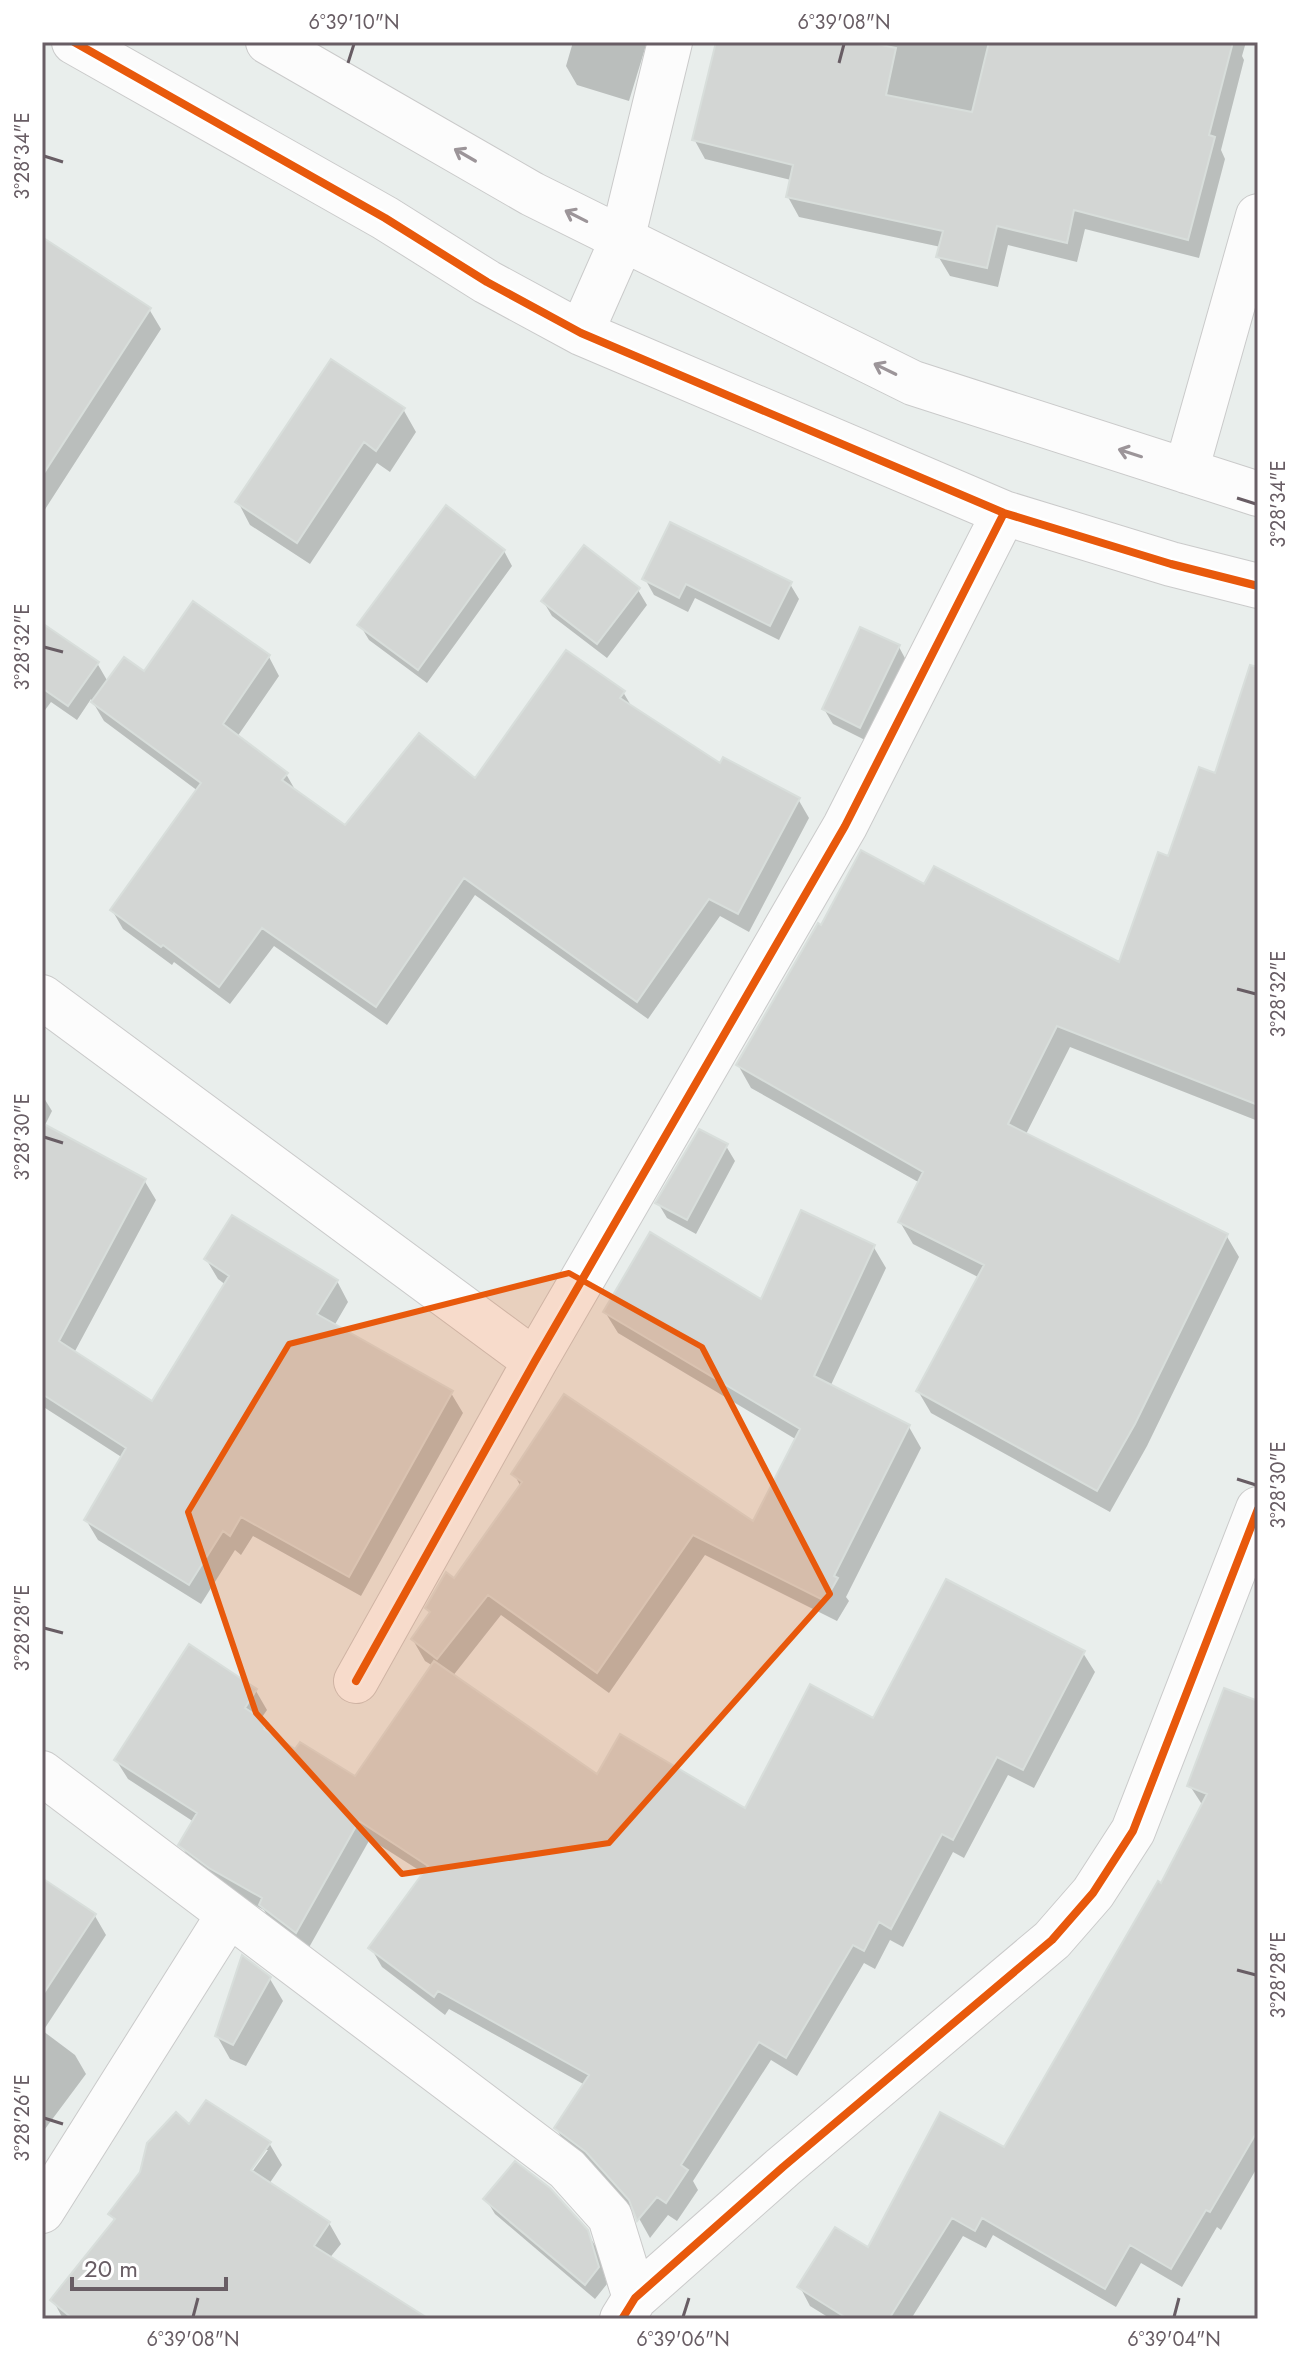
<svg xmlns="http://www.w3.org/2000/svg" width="1300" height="2361" font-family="Jost,sans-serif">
<rect width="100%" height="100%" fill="#e9eeec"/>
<path fill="#0003" fill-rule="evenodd" d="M 573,42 L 647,42 L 629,101 L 577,85 L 566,66 Z
M 718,42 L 1246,42 L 1242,56 L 1244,60 L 1221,150 L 1225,159 L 1199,258 L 1085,229 L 1077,262 L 1008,245 L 998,287 L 950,276 L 938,256 L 941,247 L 799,217 L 788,197 L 791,180 L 705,159 L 694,139 Z
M 42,239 L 149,309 L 161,329 L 42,514 Z
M 403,409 L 416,432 L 390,472 L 377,463 L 310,564 L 250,525 L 238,502 Z
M 504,551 L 512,566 L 427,683 L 369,640 L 360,625 Z
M 645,579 L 790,584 L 799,599 L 779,640 L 695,598 L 688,612 L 654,595 Z
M 638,590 L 647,605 L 607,658 L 552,616 L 543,601 Z
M 42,625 L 97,663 L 108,682 L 144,674 L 269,657 L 279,676 L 237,737 L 286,774 L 297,793 L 346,828 L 476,781 L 623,692 L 633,709 L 721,766 L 798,799 L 809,818 L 749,932 L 720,916 L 648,1019 L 475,895 L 387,1025 L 274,946 L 230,1004 L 174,962 L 172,965 L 123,929 L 112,910 L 198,791 L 104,721 L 91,699 L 77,720 L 51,702 L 42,714 Z
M 899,647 L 907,662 L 869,742 L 833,724 L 824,709 Z
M 1258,717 L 1258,1121 L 1070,1047 L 1025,1136 L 1226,1235 L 1239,1257 L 1147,1446 L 1110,1512 L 931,1413 L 918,1391 L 980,1278 L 913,1244 L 900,1222 L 920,1183 L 751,1088 L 738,1065 L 822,927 L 925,886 L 1120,965 L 1170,859 L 1216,775 Z
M 42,1095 L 52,1111 L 44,1127 L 144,1180 L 156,1200 L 74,1353 L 153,1403 L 226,1285 L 218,1279 L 206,1259 L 337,1281 L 348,1302 L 334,1326 L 451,1393 L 463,1413 L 361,1596 L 253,1536 L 241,1555 L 235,1550 L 201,1604 L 98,1540 L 86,1520 L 123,1458 L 42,1406 Z
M 726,1146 L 735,1161 L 696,1234 L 667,1218 L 658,1203 Z
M 873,1246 L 886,1268 L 830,1387 L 909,1427 L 921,1448 L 846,1597 L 849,1601 L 837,1621 L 705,1555 L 609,1693 L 501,1615 L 452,1677 L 597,1777 L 746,1810 L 874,1721 L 1083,1653 L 1095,1672 L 1034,1788 L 1008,1775 L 964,1858 L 953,1852 L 903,1947 L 890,1940 L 875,1969 L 864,1963 L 797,2076 L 771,2060 L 693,2181 L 698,2190 L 677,2221 L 668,2215 L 650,2238 L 636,2213 L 599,2172 L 567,2147 L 556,2128 L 585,2085 L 449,2009 L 445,2015 L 382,1967 L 371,1948 L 425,1874 L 370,1839 L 307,1951 L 272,1924 L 264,1910 L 222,1887 L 192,1864 L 181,1845 L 194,1822 L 128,1779 L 116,1760 L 256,1691 L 267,1710 L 260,1720 L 267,1724 L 275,1738 L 295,1752 L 355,1779 L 433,1666 L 425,1661 L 413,1640 L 431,1614 L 428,1608 L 454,1581 L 521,1487 L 514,1474 L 754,1524 L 797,1440 L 618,1333 L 605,1312 L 762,1302 Z
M 1258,1704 L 1258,2166 L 1221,2230 L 1217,2227 L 1182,2287 L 1141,2263 L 1116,2307 L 993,2235 L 986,2248 L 963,2236 L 911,2319 L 831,2319 L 810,2306 L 800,2287 L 868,2250 L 1005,2150 L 1161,1886 L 1203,1806 L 1190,1786 Z
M 42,1881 L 95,1916 L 106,1935 L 43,2031 L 75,2055 L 86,2074 L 42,2133 Z
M 270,1979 L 283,2001 L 246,2066 L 230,2059 L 217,2036 Z
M 189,2127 L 269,2143 L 282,2165 L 269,2184 L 329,2223 L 341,2244 L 280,2319 L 63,2319 L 53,2300 L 115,2222 L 111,2214 ZM 263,2150 L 268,2150 L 247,2179 L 244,2177 Z
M 486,2199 L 586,2231 L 596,2247 L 607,2284 L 595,2299 L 495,2214 Z"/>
<path fill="#d3d6d4" stroke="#d8dedb" stroke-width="2" d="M 716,42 L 868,42 L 896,48 L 886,95 L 972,112 L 989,42 L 1233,42 L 1209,135 L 1215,137 L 1188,240 L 1074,210 L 1067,243 L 997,226 L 987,268 L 936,257 L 943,231 L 786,197 L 793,165 L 692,140 Z
M 42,237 L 151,308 L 42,476 Z
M 331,359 L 405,408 L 376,451 L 364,442 L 297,543 L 235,502 Z
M 446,505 L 505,550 L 418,670 L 357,625 Z
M 670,522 L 792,582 L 770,626 L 686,584 L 679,598 L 642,579 Z
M 584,545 L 640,588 L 597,644 L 541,601 Z
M 193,601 L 270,655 L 223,724 L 288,773 L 282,780 L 345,825 L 419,733 L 475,778 L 566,650 L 625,691 L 620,698 L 720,763 L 723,757 L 800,798 L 738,914 L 709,899 L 637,1002 L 464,878 L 376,1007 L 262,928 L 219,987 L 163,945 L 161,947 L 110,910 L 201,783 L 91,702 L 124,657 L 144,671 Z
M 42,623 L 99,662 L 68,706 L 42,688 Z
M 860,627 L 900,645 L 860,728 L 822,709 Z
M 1250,665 L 1258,667 L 1258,1105 L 1057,1026 L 1008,1124 L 1228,1234 L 1135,1424 L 1097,1491 L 916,1391 L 984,1265 L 898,1222 L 923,1172 L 736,1065 L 818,923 L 821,925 L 861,850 L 924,884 L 934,866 L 1119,962 L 1158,852 L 1168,856 L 1199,767 L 1215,773 Z
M 42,1123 L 146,1179 L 59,1341 L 152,1401 L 229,1276 L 204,1259 L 232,1215 L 338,1280 L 317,1314 L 453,1391 L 349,1577 L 241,1517 L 230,1536 L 223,1531 L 189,1585 L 84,1520 L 126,1448 L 42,1394 Z
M 699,1129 L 728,1144 L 687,1220 L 655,1203 Z
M 801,1210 L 875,1245 L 814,1376 L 910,1425 L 834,1576 L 838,1578 L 825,1601 L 693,1535 L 597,1673 L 488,1595 L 437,1659 L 411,1639 L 430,1612 L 425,1608 L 446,1572 L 454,1578 L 522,1482 L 511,1474 L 564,1394 L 753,1521 L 800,1429 L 603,1312 L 650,1232 L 761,1299 Z
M 946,1579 L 1085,1651 L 1023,1770 L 997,1757 L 953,1840 L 942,1834 L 891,1929 L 879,1922 L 864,1951 L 853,1945 L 786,2058 L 759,2042 L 681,2165 L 688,2170 L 666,2203 L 657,2197 L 637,2221 L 629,2200 L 586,2152 L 554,2128 L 589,2075 L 438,1991 L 434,1997 L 368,1948 L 428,1866 L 359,1821 L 296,1933 L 259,1905 L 262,1898 L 209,1868 L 178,1845 L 197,1813 L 114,1760 L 189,1644 L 257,1689 L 245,1708 L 268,1723 L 264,1729 L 295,1749 L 300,1742 L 355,1776 L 434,1661 L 597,1774 L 620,1734 L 745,1808 L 810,1684 L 873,1718 Z
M 1224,1688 L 1258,1701 L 1258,2130 L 1210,2212 L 1206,2210 L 1171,2269 L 1130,2245 L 1105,2289 L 982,2218 L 975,2231 L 952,2218 L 889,2319 L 848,2319 L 797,2287 L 835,2227 L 868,2247 L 940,2112 L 1004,2147 L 1158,1881 L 1161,1883 L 1207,1794 L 1187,1786 Z
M 42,1878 L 96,1914 L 42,1996 Z
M 242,1955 L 271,1977 L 233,2045 L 215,2036 Z
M 206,2100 L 271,2142 L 251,2170 L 330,2222 L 314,2246 L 429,2319 L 73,2319 L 50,2300 L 115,2219 L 108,2214 L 140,2172 L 147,2143 L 176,2112 L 189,2124 Z
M 515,2161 L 550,2188 L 588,2230 L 599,2267 L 585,2285 L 483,2199 Z"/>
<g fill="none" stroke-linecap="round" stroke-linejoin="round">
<defs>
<path id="minor" d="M 74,42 L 385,218 L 487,282 L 581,333 L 1004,513 L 1171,564 L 1258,586
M 268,42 L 532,194 L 913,383 L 1258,494
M 581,333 L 622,240 L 670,42
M 1186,471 L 1258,216
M 42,997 L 535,1361
M 356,1681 L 535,1361 L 845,826 L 1004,513
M 42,1773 L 567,2169 L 610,2217 L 635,2298
M 42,2211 L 229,1914
M 622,2319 L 635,2298 L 783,2167 L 1052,1940 L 1093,1893 L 1133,1831 L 1258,1509"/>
</defs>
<use href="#minor" stroke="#cacaca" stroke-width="46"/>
<use href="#minor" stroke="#fcfcfc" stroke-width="44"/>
<defs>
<path id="cycleway" d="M 74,42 L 385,218 L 487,282 L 581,333 L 1004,513 L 1171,564 L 1258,586
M 356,1681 L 535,1361 L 845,826 L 1004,513
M 622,2319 L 635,2298 L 783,2167 L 1052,1940 L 1093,1893 L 1133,1831 L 1258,1509"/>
</defs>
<use href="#cycleway" stroke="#fff" stroke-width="13"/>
<use href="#cycleway" stroke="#e8590c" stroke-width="8"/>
</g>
<defs><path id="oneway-shaft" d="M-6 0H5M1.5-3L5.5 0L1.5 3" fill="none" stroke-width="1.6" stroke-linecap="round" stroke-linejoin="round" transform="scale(2)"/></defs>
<g stroke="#9c9599">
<use href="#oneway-shaft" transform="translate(465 155) rotate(-150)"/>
<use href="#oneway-shaft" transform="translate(576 216) rotate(-153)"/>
<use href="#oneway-shaft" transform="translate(885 369) rotate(-154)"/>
<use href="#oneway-shaft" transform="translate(1130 453) rotate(-162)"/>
</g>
<path fill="#e8590c" fill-opacity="0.2" stroke="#e8590c" stroke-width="6" stroke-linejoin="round" d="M 569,1273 L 702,1347 L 830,1594 L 609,1843 L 402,1874 L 256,1713 L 188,1512 L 289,1344 Z"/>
<path fill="none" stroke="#685d64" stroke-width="3" d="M 348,63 L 354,44M 839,63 L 844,44M 44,156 L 63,162M 1237,498 L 1256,504M 44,647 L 63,652M 1237,989 L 1256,994M 44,1137 L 63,1143M 1237,1479 L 1256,1485M 44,1628 L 63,1633M 1237,1970 L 1256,1975M 44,2118 L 63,2124M 193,2317 L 198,2298M 683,2317 L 689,2298M 1174,2317 L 1179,2298"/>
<rect width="1300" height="2361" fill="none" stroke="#ffffff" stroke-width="88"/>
<path d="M72 2277v12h154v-12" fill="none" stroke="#685d64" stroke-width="4"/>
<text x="84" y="2277" font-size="24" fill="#685d64" stroke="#ffffff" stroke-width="6" paint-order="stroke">20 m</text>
<rect x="44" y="44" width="1212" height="2273" fill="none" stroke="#685d64" stroke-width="3"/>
<g font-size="20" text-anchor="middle" fill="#685d64">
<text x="354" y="29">6°39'10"N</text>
<text x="844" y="29">6°39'08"N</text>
<text transform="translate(22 156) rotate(-90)" y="7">3°28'34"E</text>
<text transform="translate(1278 504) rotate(-90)" y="7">3°28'34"E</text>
<text transform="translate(22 647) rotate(-90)" y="7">3°28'32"E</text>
<text transform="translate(1278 994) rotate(-90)" y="7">3°28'32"E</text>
<text transform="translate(22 1137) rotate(-90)" y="7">3°28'30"E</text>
<text transform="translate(1278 1485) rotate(-90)" y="7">3°28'30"E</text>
<text transform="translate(22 1628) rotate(-90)" y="7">3°28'28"E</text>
<text transform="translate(1278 1975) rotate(-90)" y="7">3°28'28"E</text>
<text transform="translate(22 2118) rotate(-90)" y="7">3°28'26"E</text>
<text x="193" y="2346">6°39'08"N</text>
<text x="683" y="2346">6°39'06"N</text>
<text x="1174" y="2346">6°39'04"N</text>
</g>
</svg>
